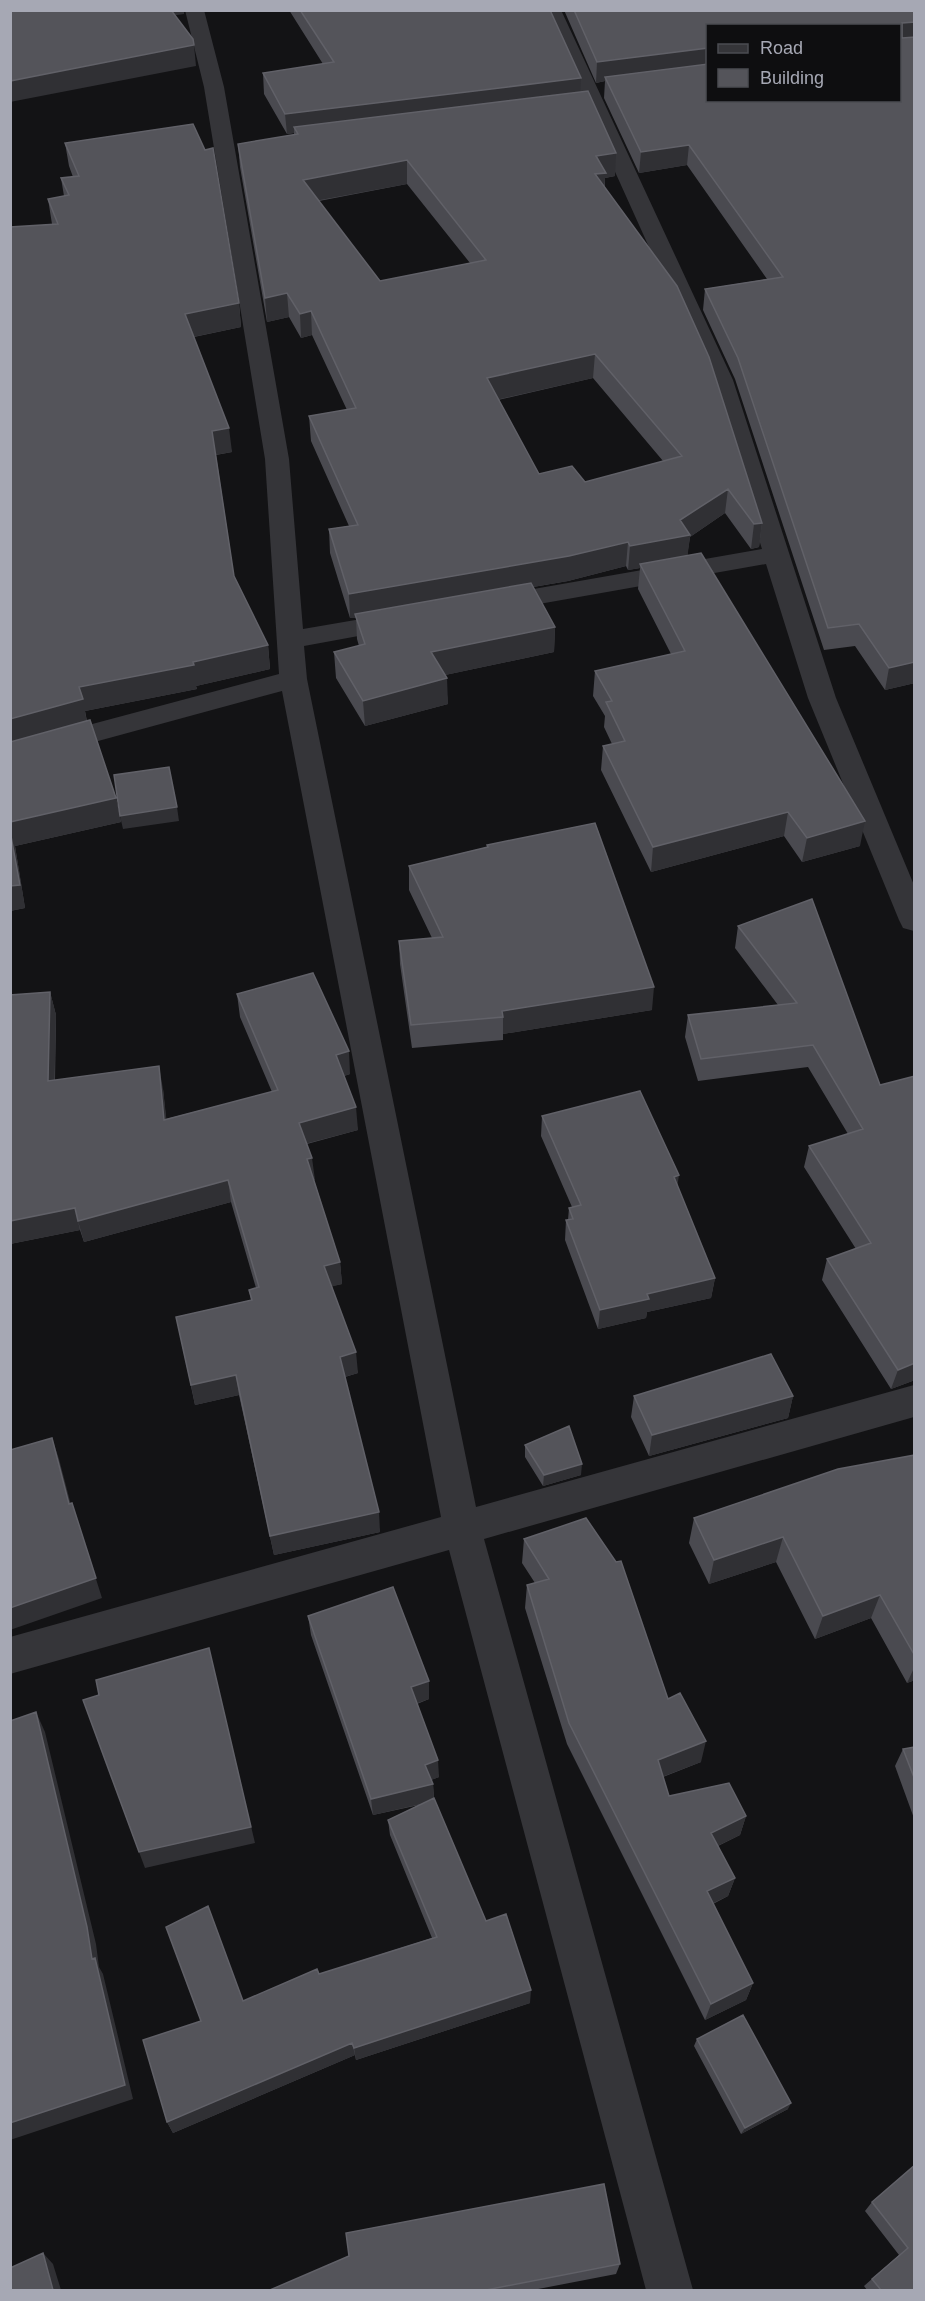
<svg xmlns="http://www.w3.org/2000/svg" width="925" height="2301" font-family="Helvetica,sans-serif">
<rect width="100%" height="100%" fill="#131315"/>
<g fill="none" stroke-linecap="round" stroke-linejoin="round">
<path fill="#353539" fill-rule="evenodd" d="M 185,10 L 204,10 L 224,87 L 289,459 L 303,629 L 402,612 L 411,614 L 415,620 L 411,626 L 402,628 L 304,646 L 307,679 L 476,1507 L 914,1385 L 914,1417 L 484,1539 L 693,2290 L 646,2290 L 449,1550 L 10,1674 L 10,1637 L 441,1517 L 282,691 L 10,765 L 10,746 L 279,674 L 265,459 L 204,87 Z
M 542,10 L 561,10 L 733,380 L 836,698 L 914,885 L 914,931 L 903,928 L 899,920 L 808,698 L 766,564 L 494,612 L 485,610 L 481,604 L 485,598 L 494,596 L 762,549 L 709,380 Z"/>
</g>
<path fill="#4a4a50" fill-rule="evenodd" d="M 289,10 L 550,10 L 580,92 L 615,176 L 605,178 L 605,188 L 762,523 L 759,547 L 751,549 L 725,513 L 690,537 L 687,556 L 860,846 L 802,862 L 784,836 L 651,872 L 601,770 L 603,746 L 612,744 L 604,727 L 605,716 L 593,696 L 595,671 L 671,654 L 638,589 L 640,568 L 628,570 L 626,566 L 568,581 L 533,587 L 555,627 L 554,652 L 445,675 L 448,704 L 365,726 L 336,678 L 334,652 L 359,646 L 357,639 L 356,618 L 350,618 L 330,553 L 329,529 L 349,526 L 311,441 L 309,416 L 347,410 L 312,335 L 301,338 L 289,317 L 267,322 L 240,167 L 238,144 L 294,135 L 294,133 L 287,134 L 264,94 L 263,73 L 323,64 ZM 407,184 L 470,263 L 380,281 L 319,201 ZM 593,378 L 663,461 L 585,482 L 539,474 L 498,400 Z
M 564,10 L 915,10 L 915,683 L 885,690 L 855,646 L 824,650 L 735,379 L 703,310 L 705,289 L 767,279 L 687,165 L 639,173 L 604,98 L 605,81 L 596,83 Z
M 65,143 L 239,303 L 241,327 L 194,337 L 232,452 L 216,455 L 234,576 L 268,645 L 270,669 L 196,686 L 197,689 L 85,711 L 87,721 L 116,798 L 121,822 L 15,846 L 25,908 L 10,911 L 52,224 L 48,199 L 64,196 L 61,178 L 73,177 L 69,166 Z
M 487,845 L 652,1010 L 503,1034 L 503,1040 L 412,1048 L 400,964 L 399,941 L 432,938 L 409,890 L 409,866 L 487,847 Z
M 738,926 L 880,1085 L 915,1076 L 915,1380 L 891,1389 L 822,1280 L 827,1259 L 856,1249 L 804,1167 L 809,1146 L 848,1134 L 808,1067 L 698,1081 L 685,1037 L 688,1015 L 778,1005 L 735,948 Z
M 50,992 L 56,1015 L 55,1080 L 163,1089 L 166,1119 L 272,1092 L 240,1017 L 237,994 L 350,1074 L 344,1076 L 358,1130 L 307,1144 L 314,1180 L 340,1262 L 342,1284 L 332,1286 L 358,1373 L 345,1377 L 380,1532 L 274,1555 L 239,1395 L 195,1405 L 176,1317 L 251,1300 L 249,1290 L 256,1288 L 231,1202 L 84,1242 L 80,1230 L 10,1244 L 10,995 Z
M 542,1116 L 677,1186 L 715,1278 L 711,1298 L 647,1312 L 646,1318 L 598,1329 L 565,1240 L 566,1220 L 568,1220 L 569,1208 L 572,1207 L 541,1136 Z
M 634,1396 L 793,1396 L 788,1418 L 649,1456 L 631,1417 Z
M 525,1445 L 581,1475 L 543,1486 L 525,1457 Z
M 915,1455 L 915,1680 L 907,1683 L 871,1618 L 815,1639 L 776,1562 L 709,1584 L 689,1543 L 694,1518 Z
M 524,1539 L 668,1699 L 701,1762 L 663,1777 L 669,1796 L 746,1816 L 740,1835 L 718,1846 L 735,1878 L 728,1896 L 713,1904 L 753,1983 L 746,2000 L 705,2020 L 567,1744 L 525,1608 L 527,1585 L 535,1583 L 522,1563 Z
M 308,1616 L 429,1699 L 417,1704 L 439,1777 L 431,1780 L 433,1784 L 434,1798 L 486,1921 L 530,2003 L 356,2060 L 355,2055 L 173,2133 L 167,2122 L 201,2021 L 243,2001 L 319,1974 L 432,1938 L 390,1835 L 388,1820 L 419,1805 L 373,1815 L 311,1635 Z
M 915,1747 L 915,1821 L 895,1766 L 903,1749 Z
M 697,2039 L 788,2109 L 741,2134 L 694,2046 Z
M 915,2165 L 915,2290 L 867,2290 L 864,2286 L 899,2255 L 865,2211 L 872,2202 Z
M 620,2264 L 616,2274 L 533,2290 L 270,2290 Z"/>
<path fill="#303034" d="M 162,10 L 184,10 L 184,14 L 163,17 Z
M 915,22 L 915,41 L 900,43 L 902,23 Z
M 194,45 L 196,66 L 10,102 L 10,81 Z
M 708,48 L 708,69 L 605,77 L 605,81 L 596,83 L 597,62 Z
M 581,78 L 580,98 L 294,127 L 294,133 L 287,134 L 285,114 Z
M 689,145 L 687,165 L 639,173 L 641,152 Z
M 616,153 L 615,176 L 605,178 L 604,196 L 593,198 L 596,156 Z
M 407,160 L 407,184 L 304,203 L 303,180 Z
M 287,293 L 289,317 L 267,322 L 265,298 Z
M 239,303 L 241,327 L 188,338 L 185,314 Z
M 311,311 L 312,335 L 301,338 L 300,314 Z
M 595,354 L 593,378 L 487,402 L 487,378 Z
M 229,428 L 232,452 L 215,455 L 212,431 Z
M 728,489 L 725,513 L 690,537 L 687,560 L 640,564 L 640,568 L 628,570 L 630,546 L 680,520 Z
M 762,523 L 759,547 L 751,549 L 754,524 Z
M 628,542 L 626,566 L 568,581 L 357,617 L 355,614 L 356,618 L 350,618 L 349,594 Z
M 555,627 L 554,652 L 431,678 L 431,652 Z
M 268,645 L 270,669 L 196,686 L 197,689 L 85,711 L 87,723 L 10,744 L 10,719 L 79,687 Z
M 915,662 L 915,683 L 885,690 L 889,668 Z
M 447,678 L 448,704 L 365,726 L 363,701 Z
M 116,798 L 121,822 L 15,846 L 25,908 L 10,911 L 10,822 Z
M 177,807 L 179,821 L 123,829 L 120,816 Z
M 788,812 L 784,836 L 651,872 L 653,847 Z
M 865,821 L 860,846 L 802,862 L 807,838 Z
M 654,987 L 652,1010 L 503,1034 L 503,1017 L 502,1011 Z
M 50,992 L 56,1015 L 54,1103 L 48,1081 Z
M 349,1051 L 350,1074 L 338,1078 L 336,1055 Z
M 159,1066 L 163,1089 L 169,1142 L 164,1120 Z
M 356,1107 L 358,1130 L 301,1145 L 299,1123 Z
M 312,1158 L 315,1180 L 309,1181 L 307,1159 Z
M 679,1175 L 676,1195 L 674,1177 Z
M 228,1180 L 231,1202 L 84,1242 L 78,1221 Z
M 75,1208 L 80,1230 L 10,1244 L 10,1221 Z
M 340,1262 L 342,1284 L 326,1288 L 324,1266 Z
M 715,1278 L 711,1298 L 647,1312 L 646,1318 L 598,1329 L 600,1310 L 647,1294 Z
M 356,1352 L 358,1373 L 341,1378 L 340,1357 Z
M 915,1363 L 915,1380 L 891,1389 L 898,1370 Z
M 236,1375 L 239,1395 L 195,1405 L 191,1385 Z
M 793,1396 L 788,1418 L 649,1456 L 652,1435 Z
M 52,1438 L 59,1459 L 76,1524 L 69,1504 Z
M 582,1464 L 581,1475 L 543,1486 L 544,1475 Z
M 72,1503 L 102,1598 L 10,1630 L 10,1608 Z
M 379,1512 L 380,1532 L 274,1555 L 270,1536 Z
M 783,1537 L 776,1562 L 709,1584 L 714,1560 Z
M 880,1595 L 871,1618 L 815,1639 L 823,1616 Z
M 209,1648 L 255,1843 L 145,1868 L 139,1852 Z
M 915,1666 L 915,1680 L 907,1683 Z
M 429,1681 L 429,1699 L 412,1705 L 411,1687 Z
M 36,1712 L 45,1732 L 96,1944 L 99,1967 L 103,1974 L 133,2099 L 10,2140 L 10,2123 Z
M 706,1741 L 701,1762 L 654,1780 L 658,1760 Z
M 438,1760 L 439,1777 L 426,1782 L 425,1765 Z
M 433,1784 L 434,1801 L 373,1815 L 371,1799 Z
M 746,1816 L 740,1835 L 705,1852 L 711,1833 Z
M 735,1878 L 728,1896 L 701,1909 L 707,1891 Z
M 753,1983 L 746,2000 L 705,2020 L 711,2004 Z
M 531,1990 L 530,2003 L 356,2060 L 354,2048 Z
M 352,2043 L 355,2055 L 173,2133 L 167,2122 Z
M 791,2103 L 788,2109 L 741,2134 L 745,2128 Z
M 43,2253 L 53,2264 L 61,2290 L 53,2290 Z"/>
<path fill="#54545a" stroke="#616168" stroke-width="1.5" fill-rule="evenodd" d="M 10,10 L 171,10 L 193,39 L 194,45 L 10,81 Z
M 300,10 L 550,10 L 581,78 L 285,114 L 263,73 L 334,62 Z
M 574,10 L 915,10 L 915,22 L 902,23 L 902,38 L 915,37 L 915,662 L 889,668 L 859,624 L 828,628 L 738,358 L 705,289 L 783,277 L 689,145 L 641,152 L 605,77 L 708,64 L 708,100 L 900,100 L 900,26 L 708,26 L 708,48 L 597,62 Z
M 588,91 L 616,153 L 596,156 L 606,173 L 595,174 L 677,286 L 709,357 L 762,523 L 754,524 L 728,489 L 680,520 L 690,535 L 630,546 L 628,542 L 569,556 L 349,594 L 329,529 L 358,525 L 309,416 L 356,408 L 311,311 L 300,314 L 287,293 L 265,298 L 238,144 L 298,134 L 294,127 ZM 407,160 L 486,260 L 380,281 L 303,180 ZM 595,354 L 682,456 L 585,482 L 572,466 L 539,474 L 487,378 Z
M 193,124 L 205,150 L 213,148 L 239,303 L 185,314 L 229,428 L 212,431 L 234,576 L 268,645 L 193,662 L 194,665 L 79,687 L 83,699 L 10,719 L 10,227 L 58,224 L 48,199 L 69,195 L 61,178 L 79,176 L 65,143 Z
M 701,553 L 865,821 L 807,838 L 788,812 L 653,847 L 603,746 L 625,741 L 606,702 L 612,701 L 595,671 L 685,651 L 640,564 Z
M 531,583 L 555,627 L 431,652 L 447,678 L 363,701 L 334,652 L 365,644 L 355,614 Z
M 90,720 L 116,798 L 10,822 L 10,742 Z
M 169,767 L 177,807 L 120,816 L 114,775 Z
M 595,823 L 654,987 L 502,1011 L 503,1017 L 411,1025 L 399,941 L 443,937 L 409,866 L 488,847 L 487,845 Z
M 10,831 L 20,885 L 10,886 Z
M 812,899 L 880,1085 L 915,1076 L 915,1363 L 898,1370 L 827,1259 L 871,1243 L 809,1146 L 863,1129 L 813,1045 L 701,1059 L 688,1015 L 797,1003 L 738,926 Z
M 313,973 L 349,1051 L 336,1055 L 356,1107 L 299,1123 L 312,1158 L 307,1159 L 340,1262 L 324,1266 L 356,1352 L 340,1357 L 379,1512 L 270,1536 L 236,1375 L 191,1385 L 176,1317 L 252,1300 L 249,1290 L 259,1287 L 228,1180 L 78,1221 L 75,1208 L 10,1221 L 10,995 L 50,992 L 48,1081 L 159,1066 L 164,1120 L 278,1090 L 237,994 Z
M 640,1091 L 679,1175 L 674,1177 L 715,1278 L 647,1294 L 649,1299 L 600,1310 L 566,1220 L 573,1219 L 569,1208 L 581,1205 L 542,1116 Z
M 771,1354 L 793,1396 L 652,1435 L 634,1396 Z
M 569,1426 L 582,1464 L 544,1475 L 525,1445 Z
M 52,1438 L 69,1504 L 72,1503 L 96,1578 L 10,1608 L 10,1450 Z
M 915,1455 L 915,1656 L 880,1595 L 823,1616 L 783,1537 L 714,1560 L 694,1518 L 838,1469 Z
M 586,1518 L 616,1562 L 621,1561 L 668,1699 L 680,1693 L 706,1741 L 658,1760 L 669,1796 L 729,1783 L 746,1816 L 711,1833 L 735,1878 L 707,1891 L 753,1983 L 711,2004 L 569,1723 L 527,1585 L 549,1579 L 524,1539 Z
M 393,1587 L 429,1681 L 411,1687 L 438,1760 L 425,1765 L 433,1784 L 371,1799 L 308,1616 Z
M 209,1648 L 251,1827 L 139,1852 L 83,1700 L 99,1695 L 96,1680 Z
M 36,1712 L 87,1927 L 92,1959 L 95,1958 L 125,2085 L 10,2123 L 10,1721 Z
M 915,1747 L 915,1780 L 903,1749 Z
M 434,1798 L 486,1921 L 506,1914 L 531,1990 L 354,2048 L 352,2043 L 167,2122 L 143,2040 L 201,2021 L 166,1927 L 208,1906 L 243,2001 L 317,1969 L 319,1974 L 437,1937 L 388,1820 Z
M 743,2015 L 791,2103 L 745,2128 L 697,2039 Z
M 915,2165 L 915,2290 L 881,2290 L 872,2279 L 908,2248 L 872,2202 Z
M 604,2184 L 620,2264 L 486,2290 L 270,2290 L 349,2256 L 346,2233 Z
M 43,2253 L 53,2290 L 10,2290 L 10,2268 Z"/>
<rect width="925" height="2301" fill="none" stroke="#a6a8b4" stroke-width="24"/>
<rect x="706" y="24" width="195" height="78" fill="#0e0e10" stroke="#4b4c52" stroke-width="1.5"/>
<rect x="718" y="44" width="30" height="9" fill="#353539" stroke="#4b4c52" stroke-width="1.5"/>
<text x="760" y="54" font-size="18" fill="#a6a8b4">Road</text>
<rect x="718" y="69" width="30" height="18" fill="#54545a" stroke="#4b4c52" stroke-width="1.5"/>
<text x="760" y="84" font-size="18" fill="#a6a8b4">Building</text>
</svg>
